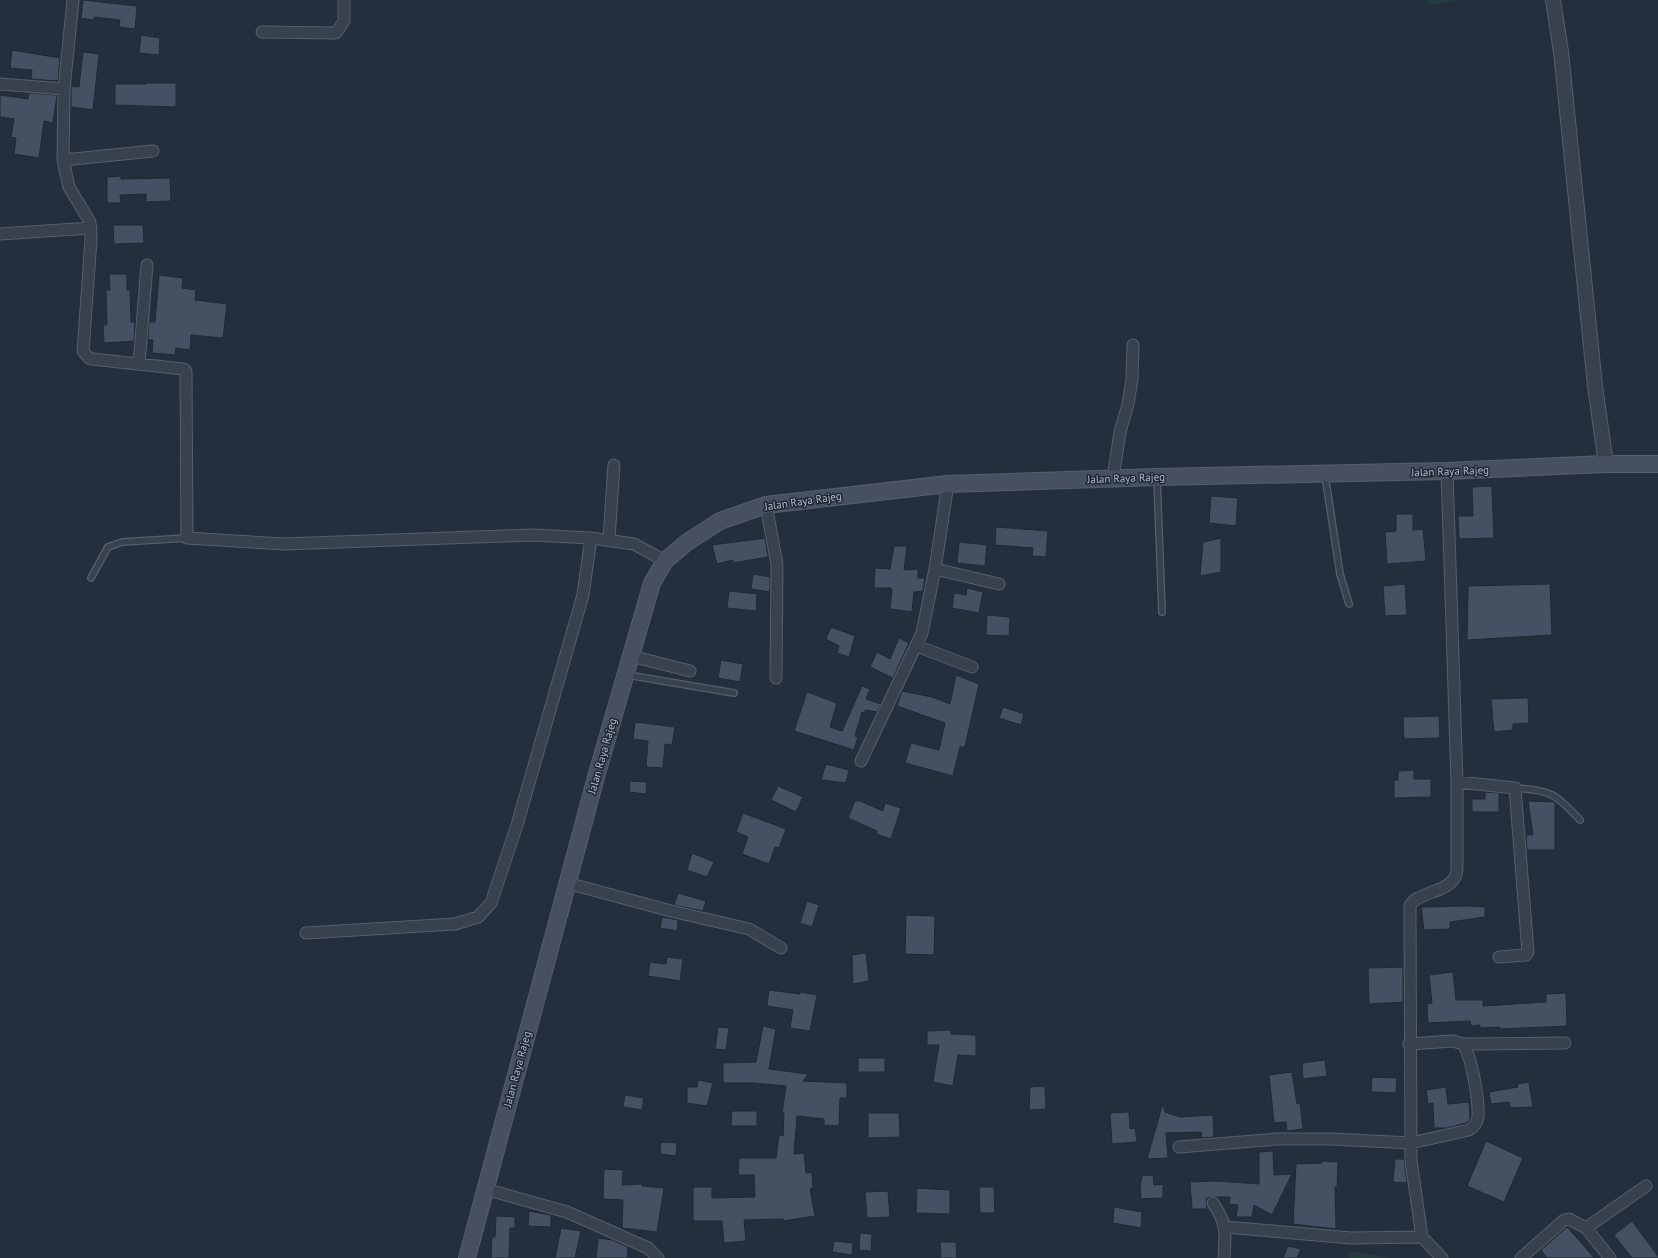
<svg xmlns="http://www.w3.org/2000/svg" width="1658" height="1258" font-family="'PT Sans',sans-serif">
<rect width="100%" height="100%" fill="#242f3e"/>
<path fill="#263c3f" d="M 1427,0 L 1457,0 L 1428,5 Z
M 1349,1251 L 1392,1258 L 1349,1258 Z"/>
<path fill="#455162" stroke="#1f2835" d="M 83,0 L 137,6 L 135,29 L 119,27 L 120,20 L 94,17 L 94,20 L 81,18 Z
M 141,35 L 160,38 L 159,55 L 139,53 Z
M 12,50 L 60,58 L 58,81 L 31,79 L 32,70 L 10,68 Z
M 83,52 L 99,54 L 93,110 L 71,107 L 71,86 L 79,87 Z
M 146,83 L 176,83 L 176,107 L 115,105 L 115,84 L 146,84 Z
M 29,93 L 57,95 L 53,123 L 44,121 L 39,158 L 14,154 L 16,138 L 11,137 L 14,119 L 0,117 L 0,95 L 28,99 Z
M 121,176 L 121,179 L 170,178 L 171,201 L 146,202 L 146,194 L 120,195 L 121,203 L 107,203 L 107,177 Z
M 113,225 L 143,225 L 144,243 L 114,244 Z
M 109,274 L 127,274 L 127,290 L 130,290 L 131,322 L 135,322 L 134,341 L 104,343 L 103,325 L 107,325 L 106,290 L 110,290 Z
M 159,275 L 183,278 L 182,288 L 196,290 L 195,300 L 227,304 L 223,338 L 191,335 L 190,350 L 176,348 L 175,355 L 152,353 L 153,340 L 148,340 L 149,322 L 155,322 Z
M 1492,486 L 1494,538 L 1459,539 L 1458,516 L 1473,516 L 1472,487 Z
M 1211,496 L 1238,498 L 1236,526 L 1209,523 Z
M 1396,514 L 1413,514 L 1413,530 L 1423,529 L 1426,561 L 1387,564 L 1385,532 L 1396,531 Z
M 996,527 L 1048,531 L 1046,557 L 1032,556 L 1033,548 L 995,545 Z
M 765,538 L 768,557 L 733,563 L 733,560 L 717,564 L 712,545 Z
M 1221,538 L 1221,572 L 1200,576 L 1203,542 Z
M 959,542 L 987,545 L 985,566 L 957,563 Z
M 894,546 L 907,546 L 904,570 L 918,569 L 918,578 L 925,578 L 923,591 L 914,592 L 912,612 L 890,609 L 892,590 L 891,588 L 874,588 L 875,568 L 890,569 Z
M 753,574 L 770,577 L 770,592 L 751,589 Z
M 1405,584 L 1407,615 L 1385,616 L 1383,586 Z
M 1550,584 L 1552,635 L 1467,640 L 1468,586 Z
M 967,588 L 983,592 L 979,613 L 952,608 L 954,593 L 966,595 Z
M 729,591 L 757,594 L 756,611 L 727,608 Z
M 987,615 L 1010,617 L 1009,636 L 986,635 Z
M 831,627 L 855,636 L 849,657 L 837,653 L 839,646 L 826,639 Z
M 899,638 L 909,643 L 893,678 L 870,667 L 877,652 L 890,659 Z
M 721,660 L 743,664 L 740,682 L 718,678 Z
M 956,675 L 979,684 L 965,747 L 960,747 L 953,776 L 905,763 L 911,743 L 939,750 L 945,723 L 897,706 L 902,691 L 932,697 L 950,704 Z
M 862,686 L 870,689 L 866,699 L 881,704 L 877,712 L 865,710 L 865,713 L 862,712 L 855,736 L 858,737 L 854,750 L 794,731 L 807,692 L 837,703 L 830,727 L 842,731 Z
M 1528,698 L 1529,723 L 1513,724 L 1513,730 L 1494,732 L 1491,699 Z
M 1003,707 L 1024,714 L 1021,725 L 999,718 Z
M 1439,716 L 1440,738 L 1404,739 L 1403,717 Z
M 635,722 L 675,727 L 672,745 L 665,744 L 663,768 L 646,767 L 648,741 L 633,739 Z
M 826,764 L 849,770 L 846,783 L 821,780 Z
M 1414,770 L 1414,779 L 1431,779 L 1431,797 L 1394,798 L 1394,780 L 1398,780 L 1398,771 Z
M 630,781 L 647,782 L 646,794 L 629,792 Z
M 778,786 L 803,797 L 796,812 L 771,800 Z
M 1485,792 L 1499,793 L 1499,812 L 1472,812 L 1472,799 L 1485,799 Z
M 855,801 L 860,801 L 883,811 L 885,803 L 901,808 L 891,839 L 876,834 L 877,831 L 848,818 Z
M 1528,801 L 1555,802 L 1555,850 L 1527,850 L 1526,835 L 1533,835 Z
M 743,813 L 786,829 L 779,848 L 775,847 L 769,864 L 742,854 L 748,837 L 736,832 Z
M 692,853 L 714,862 L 707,877 L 687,870 Z
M 678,893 L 706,901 L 703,911 L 674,905 Z
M 807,901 L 819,905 L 812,927 L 800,923 Z
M 1467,906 L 1485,907 L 1485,917 L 1450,922 L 1450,929 L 1424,930 L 1421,907 Z
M 906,915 L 935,916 L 934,955 L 905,954 Z
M 662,917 L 678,920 L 677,931 L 660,928 Z
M 866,953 L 869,981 L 853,984 L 852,955 Z
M 667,957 L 683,959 L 680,981 L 648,976 L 650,962 L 666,964 Z
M 1403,967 L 1403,1002 L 1369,1004 L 1368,968 Z
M 1453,972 L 1456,1000 L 1483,1000 L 1483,1006 L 1546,1002 L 1546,994 L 1566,993 L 1567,1026 L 1500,1029 L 1500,1027 L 1480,1028 L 1480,1025 L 1471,1026 L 1470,1021 L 1428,1023 L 1427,1004 L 1432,1003 L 1429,975 Z
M 769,990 L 800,994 L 800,992 L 817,995 L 810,1031 L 790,1028 L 793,1010 L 767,1006 Z
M 763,1026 L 776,1029 L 769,1069 L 808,1074 L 803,1081 L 847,1083 L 847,1098 L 840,1098 L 839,1126 L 824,1125 L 824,1119 L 797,1116 L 794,1154 L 804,1153 L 806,1173 L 812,1172 L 813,1188 L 810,1189 L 815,1216 L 783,1221 L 783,1219 L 744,1220 L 746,1241 L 724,1243 L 722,1221 L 693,1221 L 693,1187 L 712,1187 L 712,1198 L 755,1197 L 754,1175 L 738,1175 L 739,1158 L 776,1158 L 779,1135 L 783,1136 L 784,1113 L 782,1113 L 786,1086 L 753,1083 L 723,1083 L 723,1063 L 756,1062 Z
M 718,1027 L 729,1028 L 726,1050 L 715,1049 Z
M 951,1030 L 951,1034 L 976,1035 L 976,1056 L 958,1055 L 953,1086 L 933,1082 L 939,1045 L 927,1045 L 927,1031 Z
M 858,1058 L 885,1058 L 885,1072 L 858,1072 Z
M 1325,1060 L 1327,1076 L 1303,1079 L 1302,1063 Z
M 1292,1072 L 1297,1104 L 1300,1103 L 1303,1129 L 1287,1131 L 1286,1122 L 1274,1123 L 1269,1075 Z
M 1372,1077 L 1397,1078 L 1396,1093 L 1371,1092 Z
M 698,1080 L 713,1083 L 707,1106 L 687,1103 L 687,1087 L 697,1087 Z
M 1529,1082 L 1533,1107 L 1510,1108 L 1509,1102 L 1491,1104 L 1489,1092 L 1518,1087 L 1517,1084 Z
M 1045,1086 L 1046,1109 L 1029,1110 L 1030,1087 Z
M 1446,1087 L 1448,1104 L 1469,1102 L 1470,1120 L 1466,1123 L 1447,1128 L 1434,1128 L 1433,1103 L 1428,1104 L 1426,1090 Z
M 625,1095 L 644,1098 L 642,1110 L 623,1107 Z
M 1163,1103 L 1165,1112 L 1180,1117 L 1213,1115 L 1214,1137 L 1202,1138 L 1201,1132 L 1166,1133 L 1168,1158 L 1147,1159 Z
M 732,1111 L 757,1111 L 757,1126 L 731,1126 Z
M 1129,1112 L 1130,1129 L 1135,1128 L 1137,1142 L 1112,1144 L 1110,1113 Z
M 868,1113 L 899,1113 L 900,1137 L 868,1138 Z
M 1486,1141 L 1523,1158 L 1504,1202 L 1467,1186 Z
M 661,1142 L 677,1143 L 676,1156 L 660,1154 Z
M 1273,1151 L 1274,1175 L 1292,1174 L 1272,1215 L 1254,1205 L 1252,1217 L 1236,1217 L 1238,1205 L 1229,1204 L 1230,1197 L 1210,1197 L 1206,1199 L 1207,1209 L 1192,1209 L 1190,1182 L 1216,1181 L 1259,1184 L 1259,1152 Z
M 1395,1159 L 1404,1159 L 1407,1183 L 1393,1182 Z
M 1322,1161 L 1338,1162 L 1337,1188 L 1335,1187 L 1336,1229 L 1293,1224 L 1296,1164 L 1322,1163 Z
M 604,1169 L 623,1170 L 622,1185 L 642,1184 L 642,1186 L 664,1188 L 657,1232 L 622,1228 L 623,1200 L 603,1199 Z
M 1153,1175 L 1154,1185 L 1163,1184 L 1163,1198 L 1141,1199 L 1140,1186 L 1142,1176 Z
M 979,1187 L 994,1187 L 995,1213 L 980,1213 Z
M 917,1188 L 950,1190 L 950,1214 L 916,1213 Z
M 888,1191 L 890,1217 L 867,1218 L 865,1192 Z
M 1114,1207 L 1142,1212 L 1141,1228 L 1113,1223 Z
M 529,1211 L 551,1215 L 551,1227 L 528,1226 Z
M 496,1216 L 515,1217 L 515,1228 L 510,1228 L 509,1258 L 491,1258 L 492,1237 L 495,1237 Z
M 1632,1221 L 1658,1256 L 1658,1258 L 1632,1258 L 1614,1235 Z
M 1567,1227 L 1585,1247 L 1594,1258 L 1547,1258 L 1541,1250 Z
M 561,1228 L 581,1231 L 575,1258 L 555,1258 Z
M 860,1233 L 872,1234 L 871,1251 L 859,1250 Z
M 598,1238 L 612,1240 L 628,1247 L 627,1258 L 596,1258 Z
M 834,1241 L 853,1243 L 852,1255 L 832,1252 Z
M 940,1242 L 956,1242 L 957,1258 L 941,1258 Z
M 1288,1246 L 1301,1249 L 1297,1258 L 1283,1258 Z"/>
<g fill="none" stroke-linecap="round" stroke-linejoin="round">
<defs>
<path id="service" d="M 1325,475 L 1340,574 L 1349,604
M 1157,479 L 1162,612
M 91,578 L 108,547 L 122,542 L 187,538
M 628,675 L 734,693
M 1515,788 C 1553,791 1554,793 1580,820"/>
<path id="minor" d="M 73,0 L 64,89 L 63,160 L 69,187 L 90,222 L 91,240 L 83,351 L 89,358 L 92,359 L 183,369 L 186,371 L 187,538 L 284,544 L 533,535 L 591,538 L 634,544 L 665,561
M 262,32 L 336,33 L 344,21 L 344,0
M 0,84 L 64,89
M 63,160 L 153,151
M 0,234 L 91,228
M 139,364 L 147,265
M 1113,478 L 1120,432 L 1128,404 L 1132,379 L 1133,345
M 766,505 L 777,564 L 776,678
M 609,539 L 614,465
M 935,569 L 999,584
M 917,646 L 972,667
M 631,656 L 690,671
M 861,761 L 922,633 L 935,569 L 948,484
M 1457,782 L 1515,788 L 1528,952 L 1526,955 L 1499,957
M 567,883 L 671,911 L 749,929 L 781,948
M 306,933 L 455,924 L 478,917 L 491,903 L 517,825 L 583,595 L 591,538
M 1463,1044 L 1565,1043
M 1179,1147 L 1277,1139 L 1332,1139 L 1411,1143 L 1469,1130 C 1474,1127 1477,1123 1478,1117 C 1479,1100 1472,1058 1463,1044 L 1453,1041 L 1409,1044
M 485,1189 L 567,1212 L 648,1248 L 658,1258
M 1213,1203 C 1228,1225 1225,1233 1224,1258
M 1226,1227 L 1351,1238 L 1422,1237
M 1586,1228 L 1646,1186
M 1442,1258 L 1422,1237 L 1411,1161 L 1410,906 C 1416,892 1447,893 1455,877 C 1457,874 1457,868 1457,865 L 1457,782 L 1447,471
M 1521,1258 L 1564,1220 L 1569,1219 L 1586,1228 L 1610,1258"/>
<path id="tertiary" d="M 1553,0 L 1561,52 L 1595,386 L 1606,464"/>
<path id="secondary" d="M 467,1258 L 596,777 L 652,583 L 665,561 L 686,543 L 720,521 L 766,505 L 948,484 L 1157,477 L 1447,471 L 1606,464 L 1658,464"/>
</defs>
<use href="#service" stroke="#565f6c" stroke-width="8"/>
<use href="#minor" stroke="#565f6c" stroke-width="13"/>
<use href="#tertiary" stroke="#565f6c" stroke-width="16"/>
<use href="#secondary" stroke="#565f6c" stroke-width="18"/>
<use href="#service" stroke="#38414e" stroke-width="5.5"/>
<use href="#minor" stroke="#38414e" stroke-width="11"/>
<use href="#tertiary" stroke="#38414e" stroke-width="14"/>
<use href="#secondary" stroke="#465061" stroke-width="16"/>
</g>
<g text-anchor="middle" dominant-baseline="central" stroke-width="3" stroke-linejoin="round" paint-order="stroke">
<g font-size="11" fill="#b4bcc9" stroke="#1d2633">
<text transform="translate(1450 471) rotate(-2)">Jalan Raya Rajeg</text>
<text transform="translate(1126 478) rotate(-2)">Jalan Raya Rajeg</text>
<text transform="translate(803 501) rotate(-8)">Jalan Raya Rajeg</text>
<text transform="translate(602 756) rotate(-74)">Jalan Raya Rajeg</text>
<text transform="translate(517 1069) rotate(-75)">Jalan Raya Rajeg</text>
</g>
</g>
</svg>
